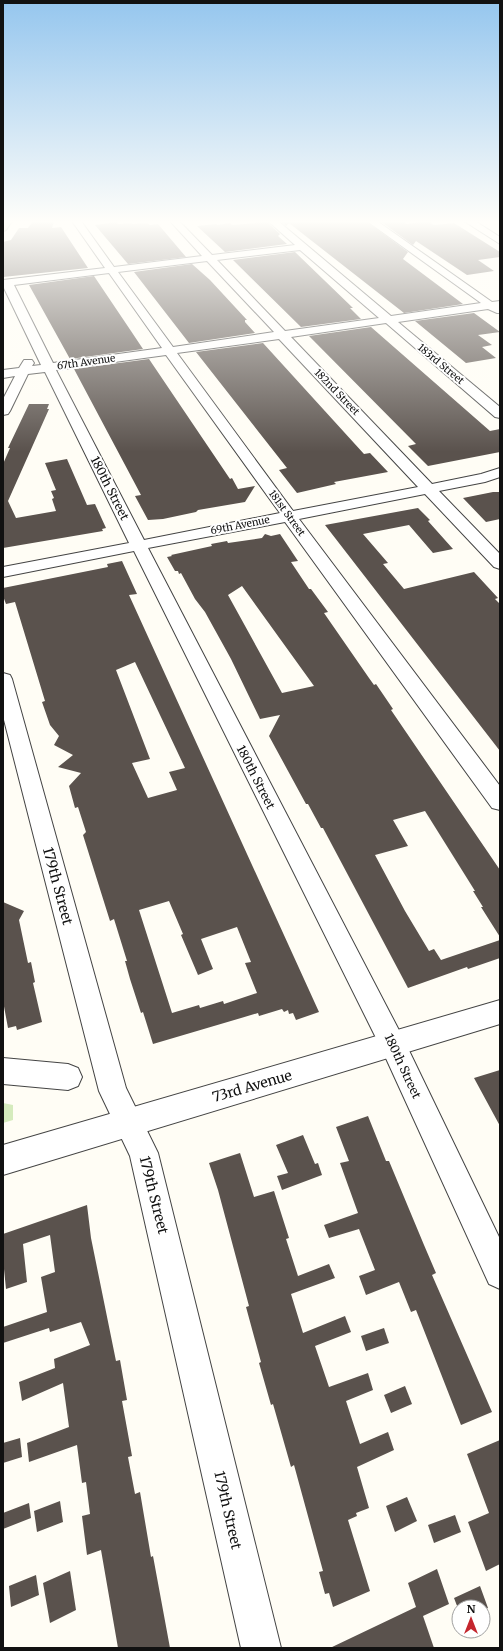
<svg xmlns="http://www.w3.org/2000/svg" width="503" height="1651" font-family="Merriweather,serif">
<rect width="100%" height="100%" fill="#fffdf5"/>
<path fill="#d5ebbd" d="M 3,1103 L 13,1105 L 13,1120 L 3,1123 Z"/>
<path fill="#5a524d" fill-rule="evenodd" d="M 33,221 L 54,221 L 52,228 L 61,227 L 88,268 L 3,277 L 3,242 L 11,240 L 19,228 L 28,228 Z
M 281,221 L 366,221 L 408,252 L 403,259 L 463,304 L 404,313 L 289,223 L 286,226 Z
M 380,221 L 403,221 L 406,224 L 428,221 L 434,225 L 454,223 L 500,252 L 500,257 L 478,260 L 494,271 L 467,275 L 416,241 L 413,245 Z
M 116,222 L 118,224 L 131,223 L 132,224 L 147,223 L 150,225 L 158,224 L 186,257 L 128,264 L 95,225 Z
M 267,222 L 280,234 L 278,236 L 287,244 L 225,252 L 197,226 L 216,224 L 217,225 L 230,223 L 232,225 Z
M 295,252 L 353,308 L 350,308 L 361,319 L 301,327 L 233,260 Z
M 192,264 L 210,280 L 247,320 L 245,320 L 245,322 L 255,333 L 189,343 L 134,272 Z
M 94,276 L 131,331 L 143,349 L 70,359 L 29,285 Z
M 474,313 L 500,332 L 478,335 L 492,345 L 482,347 L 496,358 L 466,363 L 415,321 Z
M 371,327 L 490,431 L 500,429 L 500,452 L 428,466 L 408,446 L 416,444 L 309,336 Z
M 263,343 L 364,454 L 370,453 L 388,472 L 334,482 L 336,484 L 297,493 L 279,470 L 287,468 L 196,352 Z
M 149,359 L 230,479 L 232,478 L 238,489 L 255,486 L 245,502 L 198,510 L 196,512 L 163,519 L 148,520 L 135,496 L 141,495 L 74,369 Z
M 29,404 L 49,404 L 47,409 L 49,409 L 8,501 L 16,518 L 56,511 L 52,499 L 54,498 L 51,491 L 56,490 L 45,463 L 67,459 L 87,505 L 95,504 L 106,528 L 102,529 L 103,531 L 3,548 L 3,464 L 10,448 L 8,448 Z
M 493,492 L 500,492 L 500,519 L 486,522 L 463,498 Z
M 418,508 L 430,520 L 428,521 L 453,549 L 433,553 L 409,525 L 363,534 L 388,563 L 383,564 L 404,589 L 474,572 L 498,598 L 495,599 L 500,604 L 500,751 L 325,525 Z
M 265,534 L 271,536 L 280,534 L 298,561 L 291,562 L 309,589 L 311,589 L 328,612 L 324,613 L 369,678 L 374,685 L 376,684 L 393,709 L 391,710 L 500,870 L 500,937 L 481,907 L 483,907 L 473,891 L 475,891 L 425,811 L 393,820 L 408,846 L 375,855 L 405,911 L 429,951 L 434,949 L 441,960 L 500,940 L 500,958 L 468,969 L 467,967 L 408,988 L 323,828 L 321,828 L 308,804 L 306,804 L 269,736 L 280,715 L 260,719 L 231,659 L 205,612 L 195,599 L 181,573 L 179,574 L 178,571 L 175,571 L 167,557 L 172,556 L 171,555 L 212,546 L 211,544 L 227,541 L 228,543 L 262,538 ZM 242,586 L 314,686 L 282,693 L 228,595 Z
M 122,561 L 137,594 L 129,595 L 319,1012 L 296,1020 L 293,1013 L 289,1014 L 288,1010 L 284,1012 L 282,1009 L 259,1016 L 258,1013 L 153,1044 L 143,1012 L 141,1013 L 130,979 L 125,961 L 127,961 L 114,919 L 110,921 L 83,835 L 86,832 L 78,807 L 75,808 L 69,786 L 81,773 L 58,767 L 73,755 L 54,745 L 59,736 L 50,725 L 42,702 L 45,701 L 15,602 L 6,604 L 3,596 L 3,588 L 108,567 L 107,564 ZM 135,662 L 185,768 L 169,772 L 177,790 L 148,798 L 132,763 L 150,759 L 116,670 ZM 169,901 L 183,934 L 181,935 L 198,975 L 213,969 L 201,939 L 237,927 L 251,962 L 245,963 L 257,993 L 224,1004 L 223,1001 L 200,1008 L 199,1005 L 172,1013 L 139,910 Z
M 3,902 L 24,911 L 19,920 L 28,963 L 31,962 L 35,982 L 33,983 L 42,1022 L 17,1030 L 16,1026 L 8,1028 L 3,1001 Z
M 500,1070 L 500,1126 L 474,1078 Z
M 368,1116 L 386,1161 L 389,1161 L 424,1245 L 436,1273 L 432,1275 L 492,1412 L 461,1425 L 416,1310 L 411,1312 L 399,1282 L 366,1295 L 359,1276 L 375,1270 L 359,1229 L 329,1238 L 324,1225 L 358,1213 L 340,1163 L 349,1161 L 336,1127 Z
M 303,1135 L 315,1164 L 318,1163 L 322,1175 L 282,1190 L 277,1176 L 288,1173 L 276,1145 Z
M 240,1153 L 254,1197 L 274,1191 L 289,1238 L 286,1239 L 298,1276 L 329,1264 L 335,1278 L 291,1294 L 303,1333 L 345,1316 L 351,1332 L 315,1346 L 329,1387 L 368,1373 L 373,1390 L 346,1401 L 360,1444 L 388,1432 L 394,1450 L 357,1467 L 369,1508 L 356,1513 L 357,1516 L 348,1520 L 370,1591 L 333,1607 L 329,1593 L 325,1594 L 319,1572 L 323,1571 L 294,1465 L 291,1467 L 273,1404 L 271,1405 L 259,1363 L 261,1362 L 246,1307 L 249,1306 L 218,1190 L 209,1163 Z
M 87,1205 L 91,1238 L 116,1361 L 120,1360 L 127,1400 L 122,1401 L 132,1456 L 128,1457 L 135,1494 L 140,1492 L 151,1557 L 153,1556 L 170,1648 L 118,1648 L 101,1550 L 87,1555 L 82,1516 L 90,1514 L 86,1482 L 82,1483 L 77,1445 L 29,1462 L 27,1443 L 69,1427 L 63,1383 L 22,1401 L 19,1382 L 55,1368 L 54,1359 L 90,1345 L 81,1322 L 50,1332 L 49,1328 L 3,1343 L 3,1327 L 47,1312 L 41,1277 L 55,1272 L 50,1235 L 23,1244 L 27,1282 L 6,1289 L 3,1259 L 3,1234 Z
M 384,1328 L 389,1343 L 366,1351 L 361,1336 Z
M 405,1386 L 412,1404 L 391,1413 L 384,1395 Z
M 20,1438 L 22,1457 L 3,1463 L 3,1443 Z
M 500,1440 L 500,1564 L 486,1571 L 468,1522 L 489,1513 L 467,1454 Z
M 407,1497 L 417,1521 L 395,1532 L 386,1506 Z
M 60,1501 L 63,1522 L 37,1532 L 34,1511 Z
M 29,1503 L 31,1518 L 3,1529 L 3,1513 Z
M 455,1515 L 461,1532 L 434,1543 L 428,1525 Z
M 437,1569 L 449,1604 L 423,1616 L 434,1648 L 330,1648 L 416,1607 L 408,1583 Z
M 70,1571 L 76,1610 L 50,1623 L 43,1583 Z
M 36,1575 L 39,1595 L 11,1607 L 9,1586 Z
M 480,1586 L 488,1608 L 483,1610 L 483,1607 L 459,1607 L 459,1611 L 454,1598 Z"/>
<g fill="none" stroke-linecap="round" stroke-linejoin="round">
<defs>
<path id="minor" d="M 72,221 L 81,221 L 114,267 L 202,256 L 170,221 L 179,221 L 212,255 L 295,245 L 268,221 L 278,221 L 391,316 L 481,303 L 367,221 L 377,221 L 492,302 L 500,301 L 500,313 L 497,313 L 488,309 L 398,322 L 500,407 L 500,418 L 495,417 L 386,323 L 291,337 L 432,484 L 481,474 L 500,468 L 500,477 L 485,482 L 439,491 L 500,554 L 500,569 L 494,567 L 425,494 L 299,519 L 500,786 L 500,810 L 492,808 L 285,522 L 148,548 L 402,1036 L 500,1239 L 500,1289 L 489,1284 L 384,1054 L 134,551 L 3,577 L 3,567 L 129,543 L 45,372 L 28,374 L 10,411 L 8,414 L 3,415 L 3,399 L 15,376 L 3,378 L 3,370 L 19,368 L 24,360 L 32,360 L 34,363 L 32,366 L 41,365 L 3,286 L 3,280 L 105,268 ZM 300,250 L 379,318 L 285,331 L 217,260 ZM 207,261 L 274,332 L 173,347 L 118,272 ZM 109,273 L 162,348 L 53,363 L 14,285 ZM 279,339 L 418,487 L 293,511 L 177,353 ZM 166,355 L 274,505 L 280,513 L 144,540 L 56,370 Z
M 464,221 L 475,221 L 500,237 L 500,244 Z
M 3,673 L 10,675 L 12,679 L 126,1088 L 158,1153 L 281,1648 L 241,1648 L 130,1156 L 99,1091 L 3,716 Z
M 3,1058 L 68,1064 L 78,1068 L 82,1077 L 78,1086 L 68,1090 L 3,1084 Z"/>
<path id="tertiary" d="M 500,1000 L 500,1024 L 3,1175 L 3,1145 Z"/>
<path id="secondary" d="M 12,221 L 6,230 L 3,231 L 3,221 Z"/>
</defs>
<use href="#minor" stroke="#444" stroke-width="2"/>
<use href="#tertiary" stroke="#444" stroke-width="2"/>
<use href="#secondary" stroke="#333" stroke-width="2"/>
<use href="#minor" fill="#fff" fill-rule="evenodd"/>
<use href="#tertiary" fill="#fff" fill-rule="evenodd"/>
<use href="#secondary" fill="#fff6b0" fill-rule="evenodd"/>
</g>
<linearGradient id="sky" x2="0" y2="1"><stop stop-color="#95c6ee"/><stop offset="0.49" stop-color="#fffefa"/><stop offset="1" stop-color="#fffefa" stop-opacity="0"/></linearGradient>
<rect width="503" height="452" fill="url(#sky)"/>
<g text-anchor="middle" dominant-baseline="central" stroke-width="4" stroke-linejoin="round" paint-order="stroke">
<g font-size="10" fill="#111" stroke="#fff">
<text transform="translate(86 362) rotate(-8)">67th Avenue</text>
<text transform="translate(441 364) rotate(40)">183rd Street</text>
<text transform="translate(337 392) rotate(46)">182nd Street</text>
<text transform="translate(287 513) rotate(54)">181st Street</text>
<text transform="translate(240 525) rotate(-11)">69th Avenue</text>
</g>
<g font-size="12" fill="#111" stroke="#fff">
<text transform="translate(110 488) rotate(63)">180th Street</text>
<text transform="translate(256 777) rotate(63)">180th Street</text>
<text transform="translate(403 1066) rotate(65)">180th Street</text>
</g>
<g font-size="14" fill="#111" stroke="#fff">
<text transform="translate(58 886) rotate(75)">179th Street</text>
<text transform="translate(252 1086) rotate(-16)">73rd Avenue</text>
<text transform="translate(154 1195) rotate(76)">179th Street</text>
<text transform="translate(228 1510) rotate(77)">179th Street</text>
</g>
</g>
<rect width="503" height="1651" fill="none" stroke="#111111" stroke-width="8"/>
<g transform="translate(471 1619)"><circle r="19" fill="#ffffff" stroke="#a0a0a0"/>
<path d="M0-3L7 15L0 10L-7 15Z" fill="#c4262e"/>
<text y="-6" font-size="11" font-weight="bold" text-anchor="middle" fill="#111111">N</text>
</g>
</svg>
